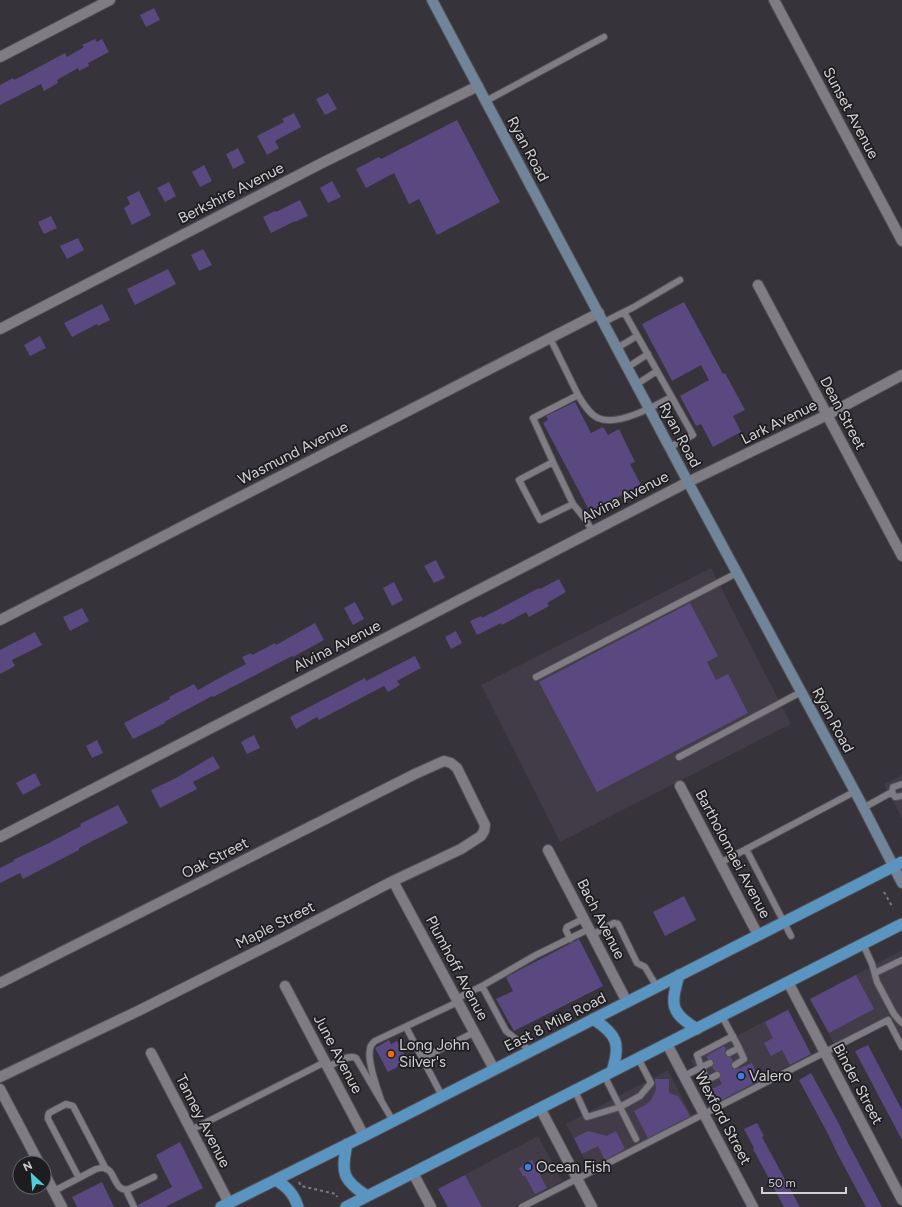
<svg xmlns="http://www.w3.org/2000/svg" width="902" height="1207" font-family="Figtree,sans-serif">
<rect width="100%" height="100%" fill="#36333a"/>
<path fill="#413c48" d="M 711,568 L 791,724 L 560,842 L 481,685 Z
M 902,775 L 902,818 L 884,784 Z
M 902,950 L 902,1038 L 890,1015 L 834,1044 L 810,999 Z
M 788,1009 L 811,1054 L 714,1104 L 691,1060 Z
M 668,1070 L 692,1117 L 590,1170 L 566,1124 Z
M 538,1136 L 562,1181 L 514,1207 L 448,1207 L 438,1189 Z"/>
<path fill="#5a4980" d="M 154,8 L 160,20 L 146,27 L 140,15 Z
M 95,39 L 97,42 L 102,39 L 109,52 L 88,63 L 89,66 L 79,71 L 78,68 L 57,80 L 58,83 L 44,91 L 41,84 L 0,105 L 0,85 L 13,78 L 14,80 L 24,75 L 65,53 L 67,57 L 84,47 L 82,45 Z
M 328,93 L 337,109 L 325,115 L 316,99 Z
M 294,113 L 301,127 L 275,141 L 279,148 L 267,155 L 257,136 L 284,122 L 282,119 Z
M 457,120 L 500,202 L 437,235 L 419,199 L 409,204 L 394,173 L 366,188 L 356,169 L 379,157 L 381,159 Z
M 238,148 L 245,163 L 233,169 L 226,154 Z
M 204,165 L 212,181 L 200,187 L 192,172 Z
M 332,181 L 341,197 L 328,203 L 320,188 Z
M 169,182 L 176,196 L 165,202 L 157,188 Z
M 139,191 L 151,215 L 132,225 L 124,208 L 130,204 L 127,197 Z
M 300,200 L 308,216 L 295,222 L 295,221 L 271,233 L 263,217 L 275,211 L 276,212 Z
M 51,216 L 57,228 L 44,234 L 38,222 Z
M 78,238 L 84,250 L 67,259 L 60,246 Z
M 203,249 L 212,265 L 199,271 L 191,255 Z
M 168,269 L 176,284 L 135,305 L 127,289 Z
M 684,302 L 723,374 L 725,373 L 745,410 L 733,416 L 741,432 L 713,447 L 701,424 L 696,426 L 680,396 L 709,380 L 701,365 L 672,381 L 642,324 Z
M 102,304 L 110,320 L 98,326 L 97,324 L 72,337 L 64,323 Z
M 40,336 L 46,348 L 30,356 L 24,345 Z
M 575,402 L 591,433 L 603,427 L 608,435 L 619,429 L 635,462 L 630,464 L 641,485 L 590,512 L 543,423 L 548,420 L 546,416 Z
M 436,560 L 445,578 L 434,583 L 424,566 Z
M 559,579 L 566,592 L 547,603 L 549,606 L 529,617 L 526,612 L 502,625 L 501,623 L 477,635 L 470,621 L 481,616 L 482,618 L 539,588 L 540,589 Z
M 394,582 L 403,600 L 392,606 L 383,588 Z
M 355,602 L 364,619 L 353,625 L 344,608 Z
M 690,603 L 718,656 L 707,662 L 716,680 L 728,674 L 748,713 L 597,792 L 539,682 Z
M 82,608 L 89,621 L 70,631 L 63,617 Z
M 315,623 L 324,640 L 293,657 L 292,656 L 213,697 L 212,696 L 164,722 L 165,723 L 133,739 L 124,723 L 170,699 L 169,697 L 194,684 L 198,690 L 225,675 L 246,664 L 242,657 L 251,653 L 252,655 L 275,643 L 276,645 Z
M 456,631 L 462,643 L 451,649 L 445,637 Z
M 35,632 L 42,645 L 12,660 L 15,666 L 0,674 L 0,650 Z
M 415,656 L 421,668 L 397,681 L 400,685 L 388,692 L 384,686 L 319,720 L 317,717 L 296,729 L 290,717 L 365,678 L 366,681 Z
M 254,735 L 260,748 L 247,754 L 241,742 Z
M 97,740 L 103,753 L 92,758 L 86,746 Z
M 213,756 L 220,768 L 193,782 L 197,789 L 160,808 L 151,790 L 176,778 Z
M 35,773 L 41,785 L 23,795 L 16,783 Z
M 118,805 L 128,823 L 79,848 L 79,850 L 23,879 L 20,873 L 0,883 L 0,868 L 14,861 L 13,860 L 47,844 L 81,826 L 80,824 Z
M 684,896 L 696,920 L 665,936 L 653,912 Z
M 579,939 L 603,986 L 514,1031 L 496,999 L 513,991 L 506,977 Z
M 856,975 L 874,1009 L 829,1033 L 810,999 Z
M 788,1010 L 811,1054 L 790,1065 L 782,1050 L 771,1056 L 764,1043 L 773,1038 L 765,1022 Z
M 389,1040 L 391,1044 L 397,1041 L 408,1061 L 388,1072 L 375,1048 Z
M 868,1045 L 902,1110 L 902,1140 L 855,1051 Z
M 724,1046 L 726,1049 L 725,1052 L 725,1055 L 728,1057 L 731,1057 L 733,1061 L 731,1063 L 732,1068 L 733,1069 L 738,1069 L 752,1063 L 760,1080 L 714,1104 L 710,1096 L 715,1094 L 712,1089 L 722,1084 L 719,1079 L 721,1075 L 719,1071 L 715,1071 L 712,1067 L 714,1064 L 714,1061 L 711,1059 L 708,1059 L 706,1056 Z
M 811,1073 L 838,1122 L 847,1141 L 882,1207 L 866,1207 L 837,1153 L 828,1134 L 799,1080 Z
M 655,1079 L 669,1079 L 669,1093 L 678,1096 L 690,1116 L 648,1138 L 634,1111 L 645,1105 L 651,1100 L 656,1090 Z
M 757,1123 L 764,1136 L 762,1137 L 800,1207 L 784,1207 L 753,1149 L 754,1148 L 744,1129 Z
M 588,1131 L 607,1136 L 616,1131 L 625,1149 L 605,1160 L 598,1146 L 582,1154 L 574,1138 Z
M 180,1142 L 203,1188 L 165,1207 L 138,1207 L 138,1205 L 172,1187 L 156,1155 Z
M 532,1160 L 547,1188 L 535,1194 L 525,1176 L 523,1176 L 519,1168 L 523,1166 L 522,1165 Z
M 465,1175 L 482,1207 L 448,1207 L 438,1189 Z
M 102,1182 L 114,1207 L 77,1207 L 72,1197 Z"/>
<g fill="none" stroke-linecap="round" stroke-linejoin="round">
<defs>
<path id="service" d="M 486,101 L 604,37
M 624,312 L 693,435 L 670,447
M 604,322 L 634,307 L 680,280
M 550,338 L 578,395 L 533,418 L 553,462
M 617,348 L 637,336
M 628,367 L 648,354
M 637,384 L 657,371
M 578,395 C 583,403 589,414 598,418 C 617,427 655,406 671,397
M 573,504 L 540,520 L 519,480 L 553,462 L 573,504 L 586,520 L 592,531
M 536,677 L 737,573
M 679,757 L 801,692
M 892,792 L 895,797 L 902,796
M 863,808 L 892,792 L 893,787 L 902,784
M 746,849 L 791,936
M 720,863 L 854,792
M 592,935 L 614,923 L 618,924 L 637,963 L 645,967 L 657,987
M 570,939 L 566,930 L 567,927 L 583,919
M 863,944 L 872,964 L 877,982 L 894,1014 L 899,1020 L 902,1023
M 875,973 L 902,960
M 456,999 L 482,986
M 722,1016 L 739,1048 L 729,1053
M 406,1027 L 442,1096
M 531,1051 L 506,1031 L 482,986 L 536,955 L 589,929
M 423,1058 L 475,1032
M 735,1065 L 744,1059 L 739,1048
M 328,1067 C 336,1063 348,1054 356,1058 L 393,1121
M 604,1075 L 620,1107 L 640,1096 L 651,1083 L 638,1058
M 717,1075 L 707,1080 L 701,1067 L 697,1055 L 733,1036
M 684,1076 L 710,1063
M 575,1091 L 587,1117 L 620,1107 L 636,1139
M 381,1100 C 377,1087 367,1062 370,1049 C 370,1045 372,1044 375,1041 L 458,1002
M 191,1130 L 325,1062
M 79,1178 L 48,1119 L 48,1116 L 49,1113 L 66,1104 L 73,1106 L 106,1169
M 126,1190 L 134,1207
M 54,1191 L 96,1169 C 99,1169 101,1167 103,1168 C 116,1168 113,1193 129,1189 L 154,1177
M 522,1207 L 888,1020 L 902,1047"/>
<path id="minor" d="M 774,0 L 902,241
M 0,57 L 110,0
M 758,285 L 902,556
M 0,329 L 322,163 L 478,86
M 0,620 L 599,313
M 680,786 L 758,935
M 0,837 L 688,482 L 827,415 L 902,375
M 548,850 L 627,1002
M 393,881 L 494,1069
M 788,982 L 902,1200
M 0,983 L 415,774 L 444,761 L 451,763 L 457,768 L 485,825 L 484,831 L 481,836 L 461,849 L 393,881 L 283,938 L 140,1010 L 0,1077
M 285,986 L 364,1136
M 667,1044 L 753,1207
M 151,1053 L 229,1203
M 0,1089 L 39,1163
M 540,1108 L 592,1207
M 44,1173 L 62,1207
M 413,1173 L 431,1207"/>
<path id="secondary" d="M 432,0 L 688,482 L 860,801 L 902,883"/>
<path id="trunk" d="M 679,975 C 671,1004 669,1012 697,1029
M 593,1019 C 617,1034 621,1044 612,1071
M 347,1144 C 341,1172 342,1180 367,1196
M 276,1180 C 287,1187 294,1194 298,1207
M 221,1207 L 364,1136 L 902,862
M 346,1207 L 902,924"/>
</defs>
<use href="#service" stroke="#545257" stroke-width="8"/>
<use href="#minor" stroke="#545257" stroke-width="12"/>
<use href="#secondary" stroke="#545257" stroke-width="12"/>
<use href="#trunk" stroke="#545257" stroke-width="13"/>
<path stroke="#7d7b80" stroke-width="2" stroke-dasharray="3 3" stroke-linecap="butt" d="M 884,892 L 893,908
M 299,1182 L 301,1186 L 336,1194 L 337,1197"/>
<use href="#service" stroke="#7f7c84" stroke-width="6"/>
<use href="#minor" stroke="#7f7c84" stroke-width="10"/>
<use href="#secondary" stroke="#71859a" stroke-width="10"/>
<use href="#trunk" stroke="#5a94c0" stroke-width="11"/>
</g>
<circle fill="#e8710a" stroke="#1d1c1f" stroke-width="1.5" cx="391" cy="1054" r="4"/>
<g fill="#3f7fe0" stroke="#1d1c1f" stroke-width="1.5">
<circle cx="741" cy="1076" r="4"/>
<circle cx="528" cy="1167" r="4"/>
</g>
<g text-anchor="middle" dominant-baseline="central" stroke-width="3.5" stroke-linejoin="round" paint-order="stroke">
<g font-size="15" fill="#d2d1d5" stroke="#1d1c1f">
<text transform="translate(851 113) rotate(62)">Sunset Avenue</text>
<text transform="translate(528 149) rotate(62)">Ryan Road</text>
<text transform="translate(231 193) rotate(-27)">Berkshire Avenue</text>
<text transform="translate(843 413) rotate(62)">Dean Street</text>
<text transform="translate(779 422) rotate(-26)">Lark Avenue</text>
<text transform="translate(680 435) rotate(62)">Ryan Road</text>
<text transform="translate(293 453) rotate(-27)">Wasmund Avenue</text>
<text transform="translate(625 497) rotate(-27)">Alvina Avenue</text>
<text transform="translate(337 646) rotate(-27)">Alvina Avenue</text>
<text transform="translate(833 720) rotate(62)">Ryan Road</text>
<text transform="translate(733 854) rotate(62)">Bartholomaei Avenue</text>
<text transform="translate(215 858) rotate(-27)">Oak Street</text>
<text transform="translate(601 919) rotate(63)">Bach Avenue</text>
<text transform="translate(275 925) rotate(-27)">Maple Street</text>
<text transform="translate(457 968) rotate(62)">Plumhoff Avenue</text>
<text transform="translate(555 1022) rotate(-27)">East 8 Mile Road</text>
<text transform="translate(338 1054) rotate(62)">June Avenue</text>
<text transform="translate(858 1084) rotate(62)">Binder Street</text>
<text transform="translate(723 1118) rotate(62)">Wexford Street</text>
<text transform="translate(203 1121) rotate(63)">Tanney Avenue</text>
</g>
<g font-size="15" fill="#d2d1d5" stroke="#1d1c1f" text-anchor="start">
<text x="399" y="1045">Long John<tspan x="399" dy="17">Silver's</tspan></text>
<text x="749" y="1076">Valero</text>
<text x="536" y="1167">Ocean Fish</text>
</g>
</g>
<g transform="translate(32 1175) rotate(334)"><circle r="19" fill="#1d1c1f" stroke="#656468"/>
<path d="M0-3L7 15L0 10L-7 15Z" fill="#53cbdb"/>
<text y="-6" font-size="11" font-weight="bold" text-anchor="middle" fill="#d2d1d5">N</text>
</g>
<path d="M762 1187v6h84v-6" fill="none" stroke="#d2d1d5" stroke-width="2"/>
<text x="768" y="1187" font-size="12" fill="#d2d1d5" stroke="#1d1c1f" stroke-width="3" paint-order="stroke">50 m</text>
</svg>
